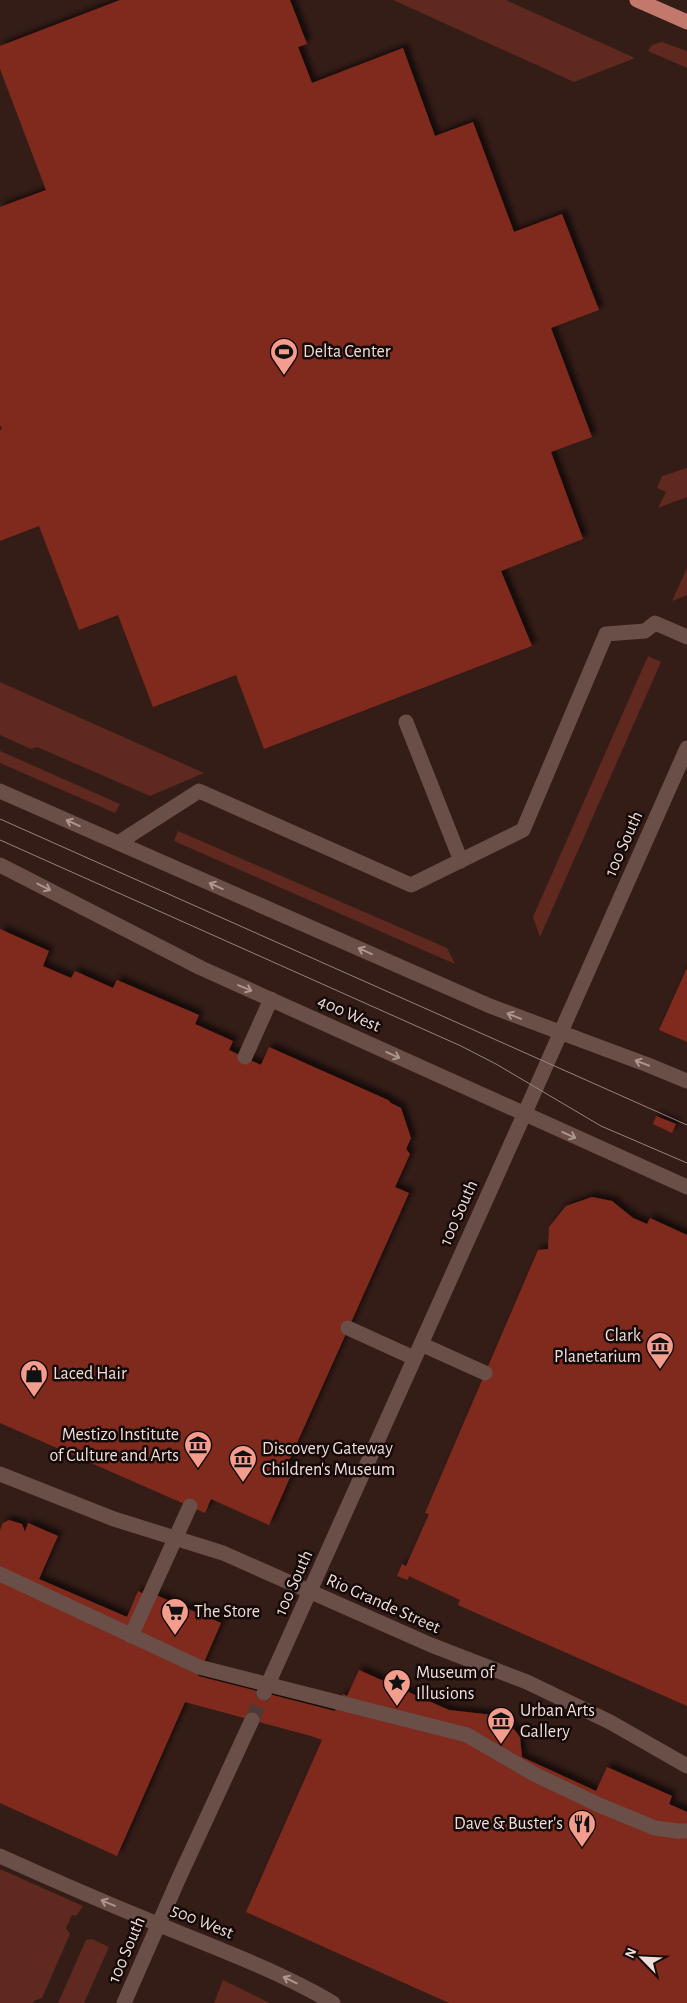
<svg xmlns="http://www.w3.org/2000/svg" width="687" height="2003" font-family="'Alegreya Sans',sans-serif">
<defs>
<filter id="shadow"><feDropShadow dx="4.5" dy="-4.5" stdDeviation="2.5" flood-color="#0009"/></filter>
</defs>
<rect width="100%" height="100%" fill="#341c17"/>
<path fill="#5f291f" d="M 393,0 L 506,0 L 635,58 L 574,82 Z
M 662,42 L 687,51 L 687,68 L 648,51 L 652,45 Z
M 687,468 L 687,497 L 658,508 L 666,492 L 657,488 L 662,476 Z
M 687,568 L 687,595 L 672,601 Z
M 648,656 L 661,662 L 540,937 L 533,917 Z
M 0,682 L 204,773 L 150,796 L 37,747 L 31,749 L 0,735 Z
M 0,751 L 120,804 L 115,813 L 0,763 Z
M 178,831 L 447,948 L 455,964 L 174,841 Z
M 0,1869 L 83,1906 L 76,1916 L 72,1915 L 66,1928 L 70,1934 L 42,1998 L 34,2001 L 33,2003 L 0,2003 Z
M 92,1939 L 109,1947 L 84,2003 L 58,2003 L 86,1940 Z
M 223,1980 L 270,2003 L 214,2003 Z"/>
<path fill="#7f2b1d" filter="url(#shadow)" d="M 120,0 L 290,0 L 307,44 L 298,47 L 312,83 L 403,48 L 435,136 L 473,122 L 514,232 L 562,214 L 599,310 L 551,328 L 592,437 L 551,452 L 583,539 L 501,571 L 532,646 L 264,749 L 236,675 L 153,707 L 118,615 L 79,630 L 39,526 L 0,541 L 0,430 L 2,429 L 0,425 L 0,207 L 46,190 L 0,69 L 0,46 Z
M 0,929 L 49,951 L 43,966 L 71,978 L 75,971 L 113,988 L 117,980 L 199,1015 L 195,1024 L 233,1041 L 229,1050 L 261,1065 L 269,1047 L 388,1100 L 391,1103 L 401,1108 L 411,1138 L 406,1149 L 410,1154 L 395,1187 L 409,1193 L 288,1463 L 295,1466 L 269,1525 L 211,1499 L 205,1513 L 0,1423 Z
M 687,968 L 687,1042 L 659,1030 Z
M 656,1116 L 676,1124 L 672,1133 L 653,1124 Z
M 592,1197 L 612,1201 L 633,1218 L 647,1224 L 650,1218 L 687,1235 L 687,1706 L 458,1605 L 460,1600 L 409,1576 L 408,1580 L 397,1576 L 402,1564 L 406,1566 L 429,1514 L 425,1513 L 538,1250 L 548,1249 L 549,1227 L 566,1206 Z
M 9,1520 L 22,1524 L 25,1532 L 28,1523 L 58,1536 L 39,1579 L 127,1617 L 138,1591 L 154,1599 L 156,1595 L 221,1623 L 198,1676 L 335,1711 L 343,1694 L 347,1696 L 359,1670 L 449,1710 L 493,1715 L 509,1723 L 520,1737 L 522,1757 L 596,1791 L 607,1767 L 672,1796 L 669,1804 L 687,1812 L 687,2003 L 449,2003 L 246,1912 L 322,1740 L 311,1736 L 185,1702 L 117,1856 L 0,1803 L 0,1530 L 3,1523 Z"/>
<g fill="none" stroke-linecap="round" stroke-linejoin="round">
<path stroke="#503934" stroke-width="15" stroke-dasharray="15 8" stroke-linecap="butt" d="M 252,1720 L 264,1693"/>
<path stroke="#6a4e48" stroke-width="15" d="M 406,722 L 461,861
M 0,791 L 490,1006 L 648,1065 L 687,1081
M 118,843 L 199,791 L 411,885 L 523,830 L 606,634 L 645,631 L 655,623 L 687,637
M 0,865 L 201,968 L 687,1187
M 245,1057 L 271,999
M 348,1328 L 414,1358
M 421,1344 L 485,1373
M 0,1474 L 114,1519 L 223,1553 L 431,1645 L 527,1682 L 610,1722 L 687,1766
M 0,1574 L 199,1667 L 467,1735 L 534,1774 L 599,1805 L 655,1828 L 677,1831 L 687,1831
M 131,1636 L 190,1506
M 264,1693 L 524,1115 L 687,748
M 0,1856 C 53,1880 106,1903 160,1925 C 218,1949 279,1971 333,2003
M 124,2003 L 178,1880 L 252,1720"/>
<path stroke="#c2796b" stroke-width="15" d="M 637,0 L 687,22"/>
<path stroke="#96827e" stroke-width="1" d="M 0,819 L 687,1125
M 0,840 L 461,1046 L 496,1064 L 601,1126 L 687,1163"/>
</g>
<defs><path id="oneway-shaft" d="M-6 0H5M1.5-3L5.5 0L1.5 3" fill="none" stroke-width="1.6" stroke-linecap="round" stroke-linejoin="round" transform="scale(1.25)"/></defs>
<g stroke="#ac9690">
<use href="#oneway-shaft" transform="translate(73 823) rotate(-156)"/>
<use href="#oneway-shaft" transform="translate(216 886) rotate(-156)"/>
<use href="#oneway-shaft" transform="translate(44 887) rotate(27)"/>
<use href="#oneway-shaft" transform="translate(365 951) rotate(-156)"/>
<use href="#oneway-shaft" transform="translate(245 988) rotate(23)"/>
<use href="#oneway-shaft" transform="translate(514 1016) rotate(-158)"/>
<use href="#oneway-shaft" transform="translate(393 1055) rotate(24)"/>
<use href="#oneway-shaft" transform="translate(642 1063) rotate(-159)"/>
<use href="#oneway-shaft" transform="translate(569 1135) rotate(24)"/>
<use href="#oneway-shaft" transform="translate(108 1903) rotate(-157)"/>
<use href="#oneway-shaft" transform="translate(290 1980) rotate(-154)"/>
</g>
<defs>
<symbol id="stadium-pin" viewBox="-11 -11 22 30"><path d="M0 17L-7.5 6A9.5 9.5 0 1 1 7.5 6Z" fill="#f49d8c" stroke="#150a08"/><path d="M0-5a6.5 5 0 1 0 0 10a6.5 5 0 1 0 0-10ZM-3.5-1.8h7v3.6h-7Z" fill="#111"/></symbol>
<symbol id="museum-pin" viewBox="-11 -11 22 30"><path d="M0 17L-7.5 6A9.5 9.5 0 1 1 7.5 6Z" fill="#f49d8c" stroke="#150a08"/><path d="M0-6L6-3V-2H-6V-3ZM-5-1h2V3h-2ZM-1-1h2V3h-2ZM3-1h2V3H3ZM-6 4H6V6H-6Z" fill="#111"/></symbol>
<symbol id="shop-pin" viewBox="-11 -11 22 30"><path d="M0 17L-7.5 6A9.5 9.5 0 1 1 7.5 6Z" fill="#f49d8c" stroke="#150a08"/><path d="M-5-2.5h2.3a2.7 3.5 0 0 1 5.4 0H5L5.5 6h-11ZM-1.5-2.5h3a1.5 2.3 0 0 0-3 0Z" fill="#111"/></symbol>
<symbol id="supermarket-pin" viewBox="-11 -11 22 30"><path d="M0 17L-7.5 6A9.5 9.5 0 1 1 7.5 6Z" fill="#f49d8c" stroke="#150a08"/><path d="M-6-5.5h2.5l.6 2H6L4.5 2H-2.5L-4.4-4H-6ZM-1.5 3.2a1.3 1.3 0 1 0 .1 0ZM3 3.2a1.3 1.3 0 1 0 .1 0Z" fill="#111"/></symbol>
<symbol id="sight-pin" viewBox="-11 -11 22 30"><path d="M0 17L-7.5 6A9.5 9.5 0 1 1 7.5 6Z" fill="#f49d8c" stroke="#150a08"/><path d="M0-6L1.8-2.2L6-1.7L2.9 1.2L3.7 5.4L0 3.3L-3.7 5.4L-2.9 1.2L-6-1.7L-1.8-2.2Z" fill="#111"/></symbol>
<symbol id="restaurant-pin" viewBox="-11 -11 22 30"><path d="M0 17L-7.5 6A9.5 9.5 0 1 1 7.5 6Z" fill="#f49d8c" stroke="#150a08"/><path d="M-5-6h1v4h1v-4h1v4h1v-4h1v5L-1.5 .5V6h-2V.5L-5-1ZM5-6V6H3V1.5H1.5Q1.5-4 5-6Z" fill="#111"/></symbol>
</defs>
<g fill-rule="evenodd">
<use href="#stadium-pin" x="268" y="336" width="32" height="43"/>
<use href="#museum-pin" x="644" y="1330" width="32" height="43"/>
<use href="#shop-pin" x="18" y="1358" width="32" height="43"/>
<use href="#museum-pin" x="182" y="1429" width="32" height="43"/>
<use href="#museum-pin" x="227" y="1443" width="32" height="43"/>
<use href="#supermarket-pin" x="159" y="1596" width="32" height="43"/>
<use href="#sight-pin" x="381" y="1667" width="32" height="43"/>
<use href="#museum-pin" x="485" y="1705" width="32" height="43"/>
<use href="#restaurant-pin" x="566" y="1808" width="32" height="43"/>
</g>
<g text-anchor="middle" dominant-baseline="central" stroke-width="5" stroke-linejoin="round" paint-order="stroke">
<g font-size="18" fill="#eeddd9" stroke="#150a08" text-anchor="start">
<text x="303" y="352">Delta Center</text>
<text x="641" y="1336" text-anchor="end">Clark<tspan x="641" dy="21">Planetarium</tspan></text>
<text x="53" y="1374">Laced Hair</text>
<text x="179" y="1435" text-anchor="end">Mestizo Institute<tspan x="179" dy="21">of Culture and Arts</tspan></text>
<text x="262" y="1449">Discovery Gateway<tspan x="262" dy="21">Children's Museum</tspan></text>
<text x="194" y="1612">The Store</text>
<text x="416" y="1673">Museum of<tspan x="416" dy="21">Illusions</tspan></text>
<text x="520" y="1711">Urban Arts<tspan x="520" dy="21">Gallery</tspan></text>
<text x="563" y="1824" text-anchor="end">Dave &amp; Buster's</text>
</g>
<g font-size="18" fill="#eeddd9" stroke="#150a08">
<text transform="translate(624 844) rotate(-66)">100 South</text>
<text transform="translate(349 1014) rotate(24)">400 West</text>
<text transform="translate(459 1213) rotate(-66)">100 South</text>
<text transform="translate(294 1583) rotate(-66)">100 South</text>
<text transform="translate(383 1604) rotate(24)">Rio Grande Street</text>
<text transform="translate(202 1922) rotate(22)">500 West</text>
<text transform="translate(127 1950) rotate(-67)">100 South</text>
</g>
</g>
<g transform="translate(642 1958) rotate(294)" stroke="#150a08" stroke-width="4" paint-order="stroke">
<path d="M0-4L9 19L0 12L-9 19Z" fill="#eeddd9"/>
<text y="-8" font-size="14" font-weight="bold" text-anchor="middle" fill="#eeddd9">N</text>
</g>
</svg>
